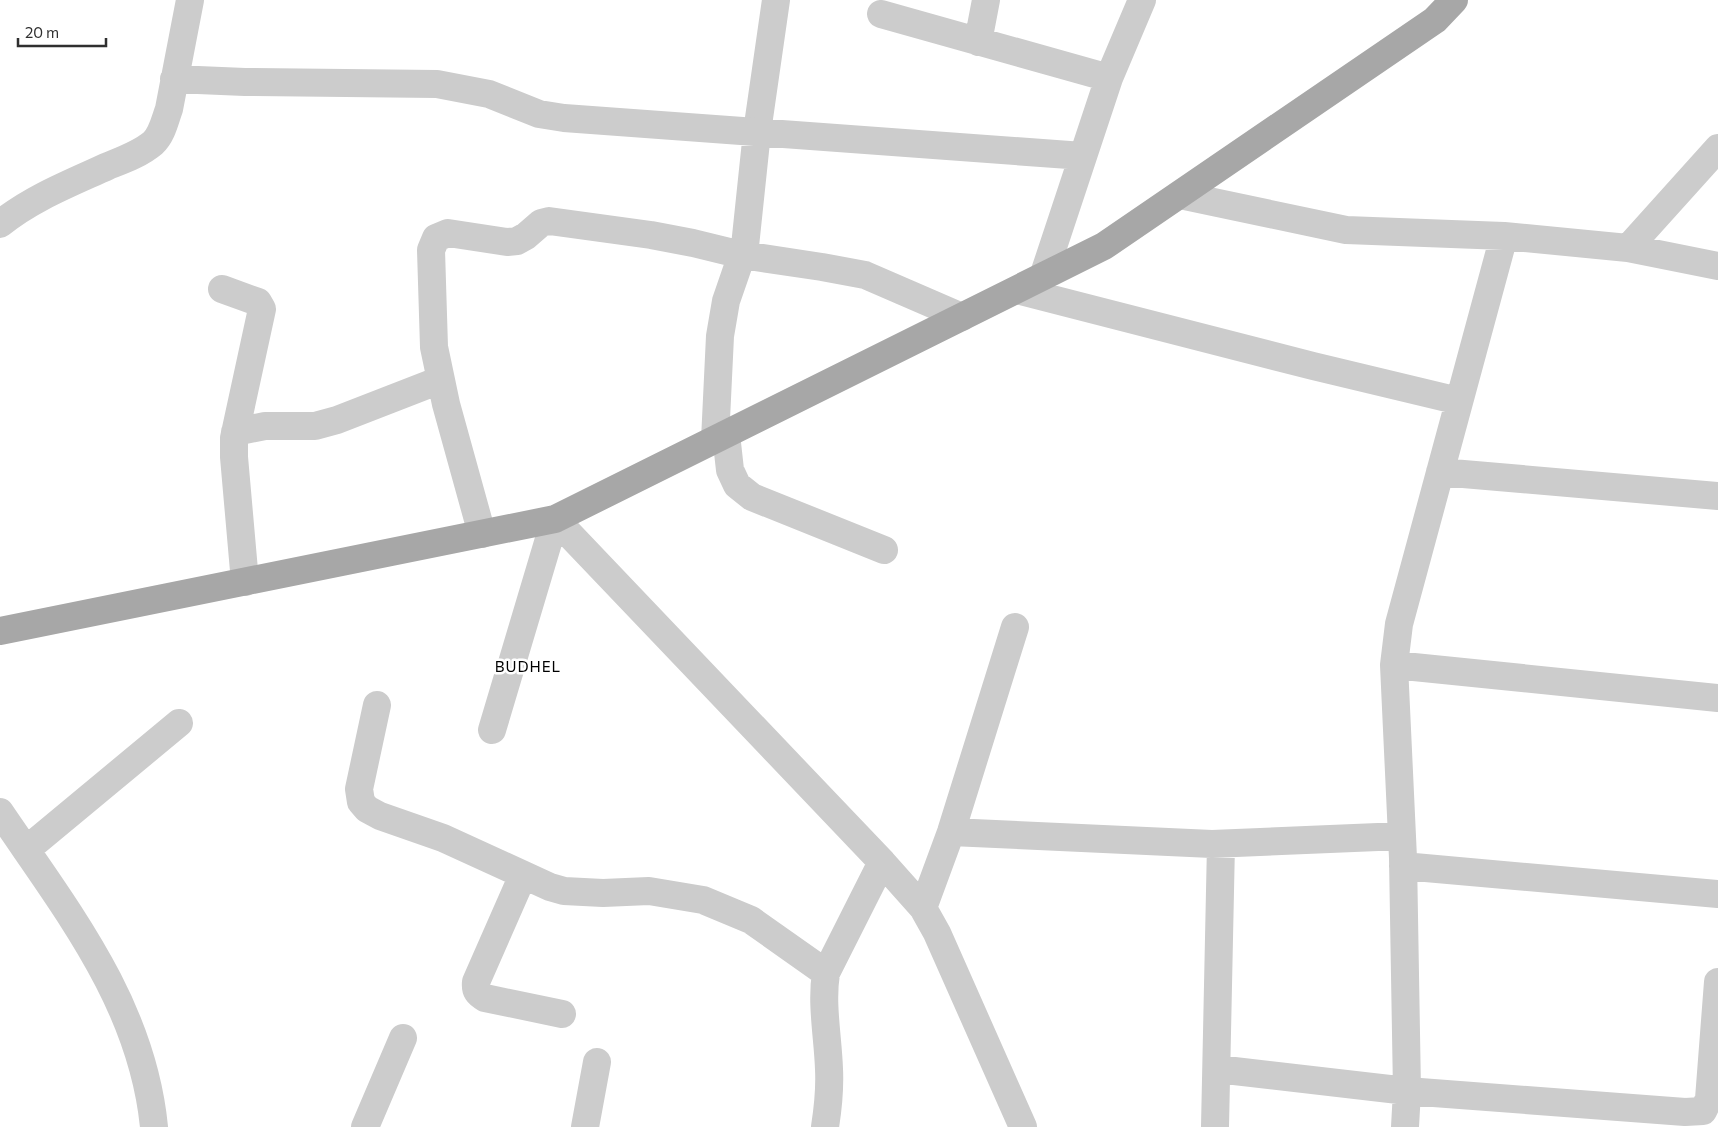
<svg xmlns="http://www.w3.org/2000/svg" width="1718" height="1127" font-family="Commissioner,sans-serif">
<rect width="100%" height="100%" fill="#fff"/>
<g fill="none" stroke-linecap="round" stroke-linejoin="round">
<path stroke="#ccc" stroke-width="28" d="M 881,14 L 1109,78
M 978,42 L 986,0
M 174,79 L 245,82 L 437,84 L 489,94 L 539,114 L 564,118 L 1083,156
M 1180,195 L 1346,230 L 1504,236 L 1628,248 L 1718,266
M 0,224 C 32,198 71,183 108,166 C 123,160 140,154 153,143 C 162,135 165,120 169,109 L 190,0
M 1628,248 L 1718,148
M 1043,277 L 1109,78 L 1142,0
M 222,289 L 258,302 L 262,309 L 234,438 L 234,457 L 245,582
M 1017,290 L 1313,366 L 1459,401
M 235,432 L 265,426 L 315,426 L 337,420 L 440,380
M 726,434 L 730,470 L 737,485 L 752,497 L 884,550
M 715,440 L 720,336 L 726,301 L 745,246 L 757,132 L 776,0
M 1440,472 L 1718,496
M 482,534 L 446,404 L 434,347 L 431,250 L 436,238 L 448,233 L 507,242 L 517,241 L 526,236 L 541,223 L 549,221 L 651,235 L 693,243 L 742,255 L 822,267 L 865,275 L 962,317
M 1394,665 L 1718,698
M 377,705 L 359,789 L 361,802 L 367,809 L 380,816 L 443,838 L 550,887 L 564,891 L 603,893 L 649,891 L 703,900 L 751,920 L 826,973
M 492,730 L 555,519 L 882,862 L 923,908 L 937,933 L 1023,1127
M 0,812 C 67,911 142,1004 154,1127
M 951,832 L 1212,844 L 1402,836
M 26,850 L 179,723
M 1403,866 L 1718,894
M 523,875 L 476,982 C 475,991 478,994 485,998 L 562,1014
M 923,908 L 951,832 L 1015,627
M 1217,1069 L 1407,1091 L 1685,1112 L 1703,1111 L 1709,1099 L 1718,982
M 365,1127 L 403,1038
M 585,1127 L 597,1062
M 825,1127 C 828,1108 830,1089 829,1069 C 828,1038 821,1004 826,973 L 882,862
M 1215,1127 L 1221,844
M 1405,1127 L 1407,1091 L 1403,858 L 1394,665 L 1399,624 L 1504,236"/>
<path stroke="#a7a7a7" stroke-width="28" d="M 0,631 L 555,519 L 1104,246 L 1435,20 L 1454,0"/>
</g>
<g text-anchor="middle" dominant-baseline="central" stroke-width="5" stroke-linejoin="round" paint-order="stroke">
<g font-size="15" letter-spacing="1" fill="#000" stroke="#fff">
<text x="528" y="666">BUDHEL</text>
</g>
</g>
<path d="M18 38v8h88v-8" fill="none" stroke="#2f2f2f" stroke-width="2.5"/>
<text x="25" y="38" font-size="15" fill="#2f2f2f" stroke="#ffffff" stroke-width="4" paint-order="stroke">20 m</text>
</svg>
